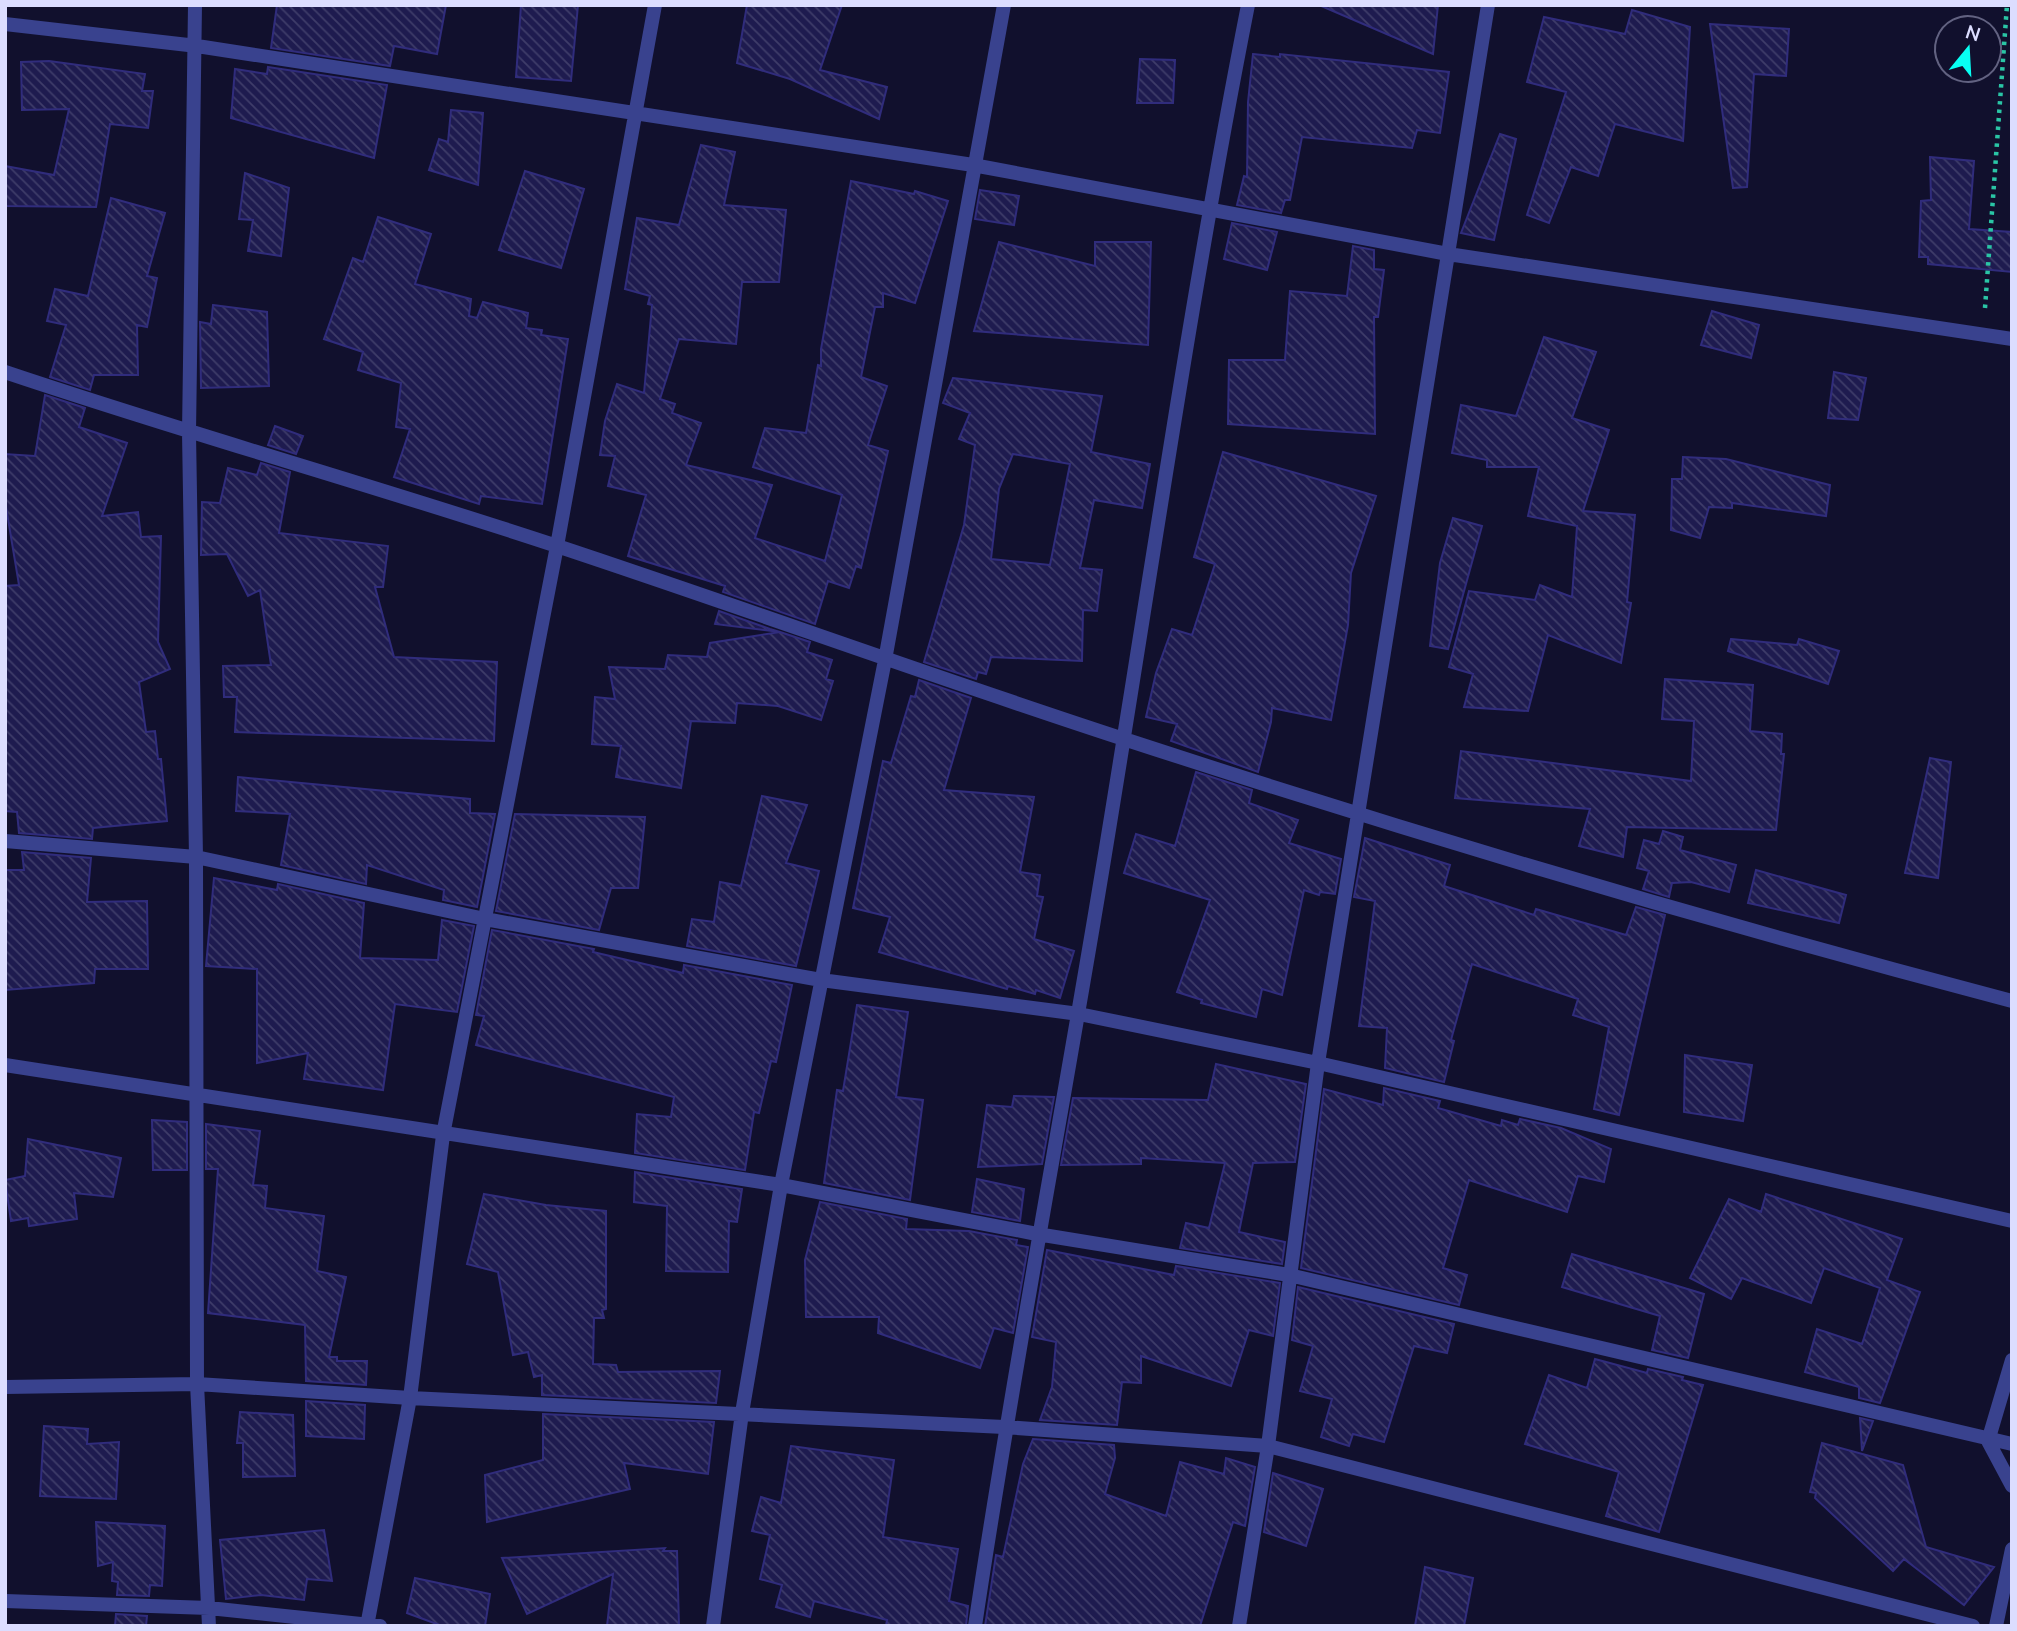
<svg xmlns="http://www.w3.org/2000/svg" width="2017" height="1631" font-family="'Nunito Sans',sans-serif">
<defs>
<pattern id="building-back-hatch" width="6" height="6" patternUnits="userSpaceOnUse" patternTransform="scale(1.75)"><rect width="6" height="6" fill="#1e1b4f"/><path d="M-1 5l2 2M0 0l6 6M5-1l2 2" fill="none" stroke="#3e3c69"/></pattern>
</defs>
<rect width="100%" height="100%" fill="#11102d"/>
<path fill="url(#building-back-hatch)" stroke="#302c7c" stroke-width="2" fill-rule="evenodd" d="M 277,5 L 446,5 L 437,54 L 394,46 L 390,66 L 271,48 Z
M 521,5 L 578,5 L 571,81 L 516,77 Z
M 747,5 L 842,5 L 820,70 L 887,87 L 879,119 L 790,79 L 737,63 Z
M 1319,5 L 1438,5 L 1433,54 Z
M 1632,10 L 1690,27 L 1683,141 L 1615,124 L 1598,176 L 1571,167 L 1549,223 L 1527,215 L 1566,92 L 1527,82 L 1544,17 L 1625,34 Z
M 1710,24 L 1789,29 L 1786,76 L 1754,74 L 1747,187 L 1733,188 Z
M 1253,54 L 1280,57 L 1280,54 L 1449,72 L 1440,133 L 1417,130 L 1412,148 L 1302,137 L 1290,200 L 1285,200 L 1281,213 L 1237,205 L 1244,176 L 1247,177 L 1248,102 Z
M 1140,59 L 1175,60 L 1173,103 L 1137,103 Z
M 49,61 L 145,74 L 142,91 L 153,91 L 148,128 L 110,124 L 96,207 L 5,206 L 5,166 L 54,175 L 69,109 L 22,110 L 21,62 Z
M 268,67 L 387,85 L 374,158 L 231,118 L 235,69 L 267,74 Z
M 451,110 L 483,113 L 478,185 L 429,170 L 439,139 L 448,142 Z
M 1500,134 L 1516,139 L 1494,240 L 1461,233 Z
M 701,145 L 735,152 L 724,205 L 786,210 L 779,282 L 742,282 L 736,344 L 679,339 L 660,399 L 675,404 L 672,413 L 701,423 L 686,465 L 772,485 L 755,538 L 825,561 L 842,495 L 753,467 L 765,428 L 806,433 L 818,365 L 821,366 L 821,349 L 851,181 L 914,194 L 915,191 L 948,201 L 915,303 L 883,293 L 883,307 L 875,307 L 861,377 L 887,386 L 868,445 L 888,451 L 861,568 L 856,566 L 849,588 L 828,581 L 815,624 L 723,592 L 725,586 L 628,556 L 646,495 L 608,486 L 615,456 L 600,455 L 605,421 L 617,384 L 644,393 L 652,305 L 648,304 L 650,296 L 625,289 L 637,218 L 679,225 Z
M 1930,157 L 1974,161 L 1969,229 L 2012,232 L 2012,272 L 1928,264 L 1928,257 L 1919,257 L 1921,201 L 1931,200 Z
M 525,171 L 584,189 L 561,268 L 499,250 Z
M 245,173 L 289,188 L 281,256 L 248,251 L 253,220 L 239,219 Z
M 980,190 L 1019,196 L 1014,225 L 975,219 Z
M 111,198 L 165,213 L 147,276 L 157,278 L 147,327 L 137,325 L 138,375 L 94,375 L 90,390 L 50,377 L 66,325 L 47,321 L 55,289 L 88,296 Z
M 378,217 L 431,234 L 415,284 L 471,299 L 469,316 L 477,318 L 483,302 L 528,313 L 526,328 L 542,330 L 541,335 L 568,339 L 542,504 L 481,496 L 479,504 L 394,477 L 410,429 L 396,427 L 401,383 L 358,370 L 363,352 L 324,339 L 353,258 L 363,262 Z
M 1232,223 L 1277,232 L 1267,270 L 1224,259 Z
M 999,242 L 1095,266 L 1095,242 L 1151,242 L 1148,345 L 974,331 Z
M 1353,246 L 1374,250 L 1374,269 L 1384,270 L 1378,317 L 1374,317 L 1375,434 L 1228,424 L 1229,360 L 1285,360 L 1290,291 L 1347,296 Z
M 213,305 L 267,312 L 269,386 L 201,388 L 200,322 L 211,324 Z
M 1712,311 L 1759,325 L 1751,358 L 1701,345 Z
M 1544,337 L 1596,352 L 1572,418 L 1609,430 L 1583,511 L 1635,515 L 1627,602 L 1631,603 L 1621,663 L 1548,635 L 1528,711 L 1464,707 L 1473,674 L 1449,667 L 1469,591 L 1535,600 L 1540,585 L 1572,597 L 1577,526 L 1528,516 L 1539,467 L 1487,467 L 1487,460 L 1452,453 L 1461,405 L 1516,416 Z
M 1834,372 L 1866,378 L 1858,420 L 1828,418 Z
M 953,378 L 1102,396 L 1091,452 L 1150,464 L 1142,508 L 1094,500 L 1080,568 L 1102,570 L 1097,611 L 1083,610 L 1082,661 L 991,657 L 986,674 L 978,672 L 976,679 L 924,662 L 964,525 L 975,445 L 959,439 L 970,413 L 943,403 ZM 1013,454 L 1070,464 L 1050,565 L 991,559 L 999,489 Z
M 45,395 L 85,408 L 79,427 L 127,443 L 102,516 L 138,512 L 141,537 L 161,536 L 158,642 L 170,669 L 139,682 L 146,732 L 155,731 L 158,759 L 161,759 L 167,821 L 93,828 L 92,839 L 19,833 L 17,812 L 5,811 L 5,586 L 19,585 L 5,501 L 5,454 L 35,456 Z
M 275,426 L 303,436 L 296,454 L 268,445 Z
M 1223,452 L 1376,496 L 1351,573 L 1348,625 L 1331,720 L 1272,708 L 1271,722 L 1258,772 L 1171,741 L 1177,724 L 1146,717 L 1156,673 L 1172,629 L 1192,635 L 1215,564 L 1194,557 Z
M 1683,457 L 1726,459 L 1830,485 L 1826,516 L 1732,503 L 1732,508 L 1709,507 L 1700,538 L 1671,530 L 1672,479 L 1682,479 Z
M 261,463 L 290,472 L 279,533 L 388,546 L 383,587 L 375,587 L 394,657 L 497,662 L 494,741 L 235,732 L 237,697 L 224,697 L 223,666 L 271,665 L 260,590 L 248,596 L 227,554 L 201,555 L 202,502 L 220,503 L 228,468 L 257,475 Z
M 1453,518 L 1482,526 L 1448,649 L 1430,646 L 1440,563 Z
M 719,611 L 770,629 L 780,632 L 715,624 Z
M 780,632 L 810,642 L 807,652 L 832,660 L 826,679 L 833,681 L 821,720 L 778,706 L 737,703 L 735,723 L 691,721 L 681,788 L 616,777 L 621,746 L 592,744 L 595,697 L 615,699 L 609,667 L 665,669 L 668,655 L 707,657 L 710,643 Z
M 1731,639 L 1797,645 L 1799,639 L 1839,651 L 1828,684 L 1728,651 Z
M 1665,679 L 1753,685 L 1750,731 L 1782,734 L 1781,754 L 1784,754 L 1776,830 L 1627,827 L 1623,857 L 1579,846 L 1590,809 L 1455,798 L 1461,751 L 1691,781 L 1694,721 L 1662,719 Z
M 919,680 L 971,698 L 944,790 L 1034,797 L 1020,872 L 1040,875 L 1037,896 L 1043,897 L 1034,939 L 1074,951 L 1060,998 L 1036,990 L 1035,994 L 1008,986 L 1007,989 L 879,952 L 890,917 L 853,908 L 883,761 L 891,763 L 911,696 L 915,697 Z
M 1930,758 L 1951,762 L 1938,878 L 1905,873 Z
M 1196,772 L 1252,790 L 1249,803 L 1298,820 L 1289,843 L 1341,859 L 1335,894 L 1320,892 L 1319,895 L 1304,890 L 1282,995 L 1262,989 L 1256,1017 L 1201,1003 L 1202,1000 L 1177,992 L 1210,900 L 1124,873 L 1136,834 L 1175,846 Z
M 238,777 L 470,799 L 470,813 L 495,814 L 477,907 L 443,900 L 444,890 L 367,865 L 366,884 L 281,865 L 290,814 L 236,811 Z
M 762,796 L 807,805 L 786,863 L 819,871 L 796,966 L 687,946 L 692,919 L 714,922 L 720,882 L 741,886 Z
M 515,814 L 645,817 L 638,888 L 611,888 L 599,930 L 496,911 Z
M 1663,831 L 1683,837 L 1680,850 L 1736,865 L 1729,892 L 1691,882 L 1672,883 L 1669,897 L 1643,889 L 1649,871 L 1637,868 L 1644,840 L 1659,844 Z
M 1365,838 L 1450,865 L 1444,886 L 1534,915 L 1536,909 L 1626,935 L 1636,907 L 1665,915 L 1619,1115 L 1594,1109 L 1609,1027 L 1573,1015 L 1578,999 L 1472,964 L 1451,1040 L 1454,1041 L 1444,1082 L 1385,1068 L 1387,1028 L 1359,1026 L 1375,901 L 1354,897 Z
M 22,852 L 91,858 L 87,902 L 147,901 L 148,969 L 95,969 L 94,983 L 5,990 L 5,870 L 24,870 Z
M 1756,870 L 1846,895 L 1839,923 L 1748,903 Z
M 214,878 L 277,890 L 278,884 L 364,903 L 360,958 L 438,960 L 442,920 L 474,926 L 457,1012 L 395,1004 L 383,1090 L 304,1079 L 308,1053 L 257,1063 L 257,969 L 206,966 Z
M 492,930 L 594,949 L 593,952 L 683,973 L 684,965 L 792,985 L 776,1062 L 771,1061 L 759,1113 L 754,1112 L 745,1170 L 635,1153 L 637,1114 L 671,1117 L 674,1097 L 476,1045 L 484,1016 L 476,1015 Z
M 857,1005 L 908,1012 L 896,1097 L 923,1100 L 910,1200 L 824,1183 L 837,1090 L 843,1091 Z
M 1685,1055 L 1752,1065 L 1743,1121 L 1684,1112 Z
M 1216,1064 L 1306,1084 L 1295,1162 L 1253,1163 L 1239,1232 L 1285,1242 L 1282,1264 L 1180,1248 L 1186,1223 L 1209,1228 L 1225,1163 L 1141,1158 L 1141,1164 L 1061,1165 L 1073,1098 L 1208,1100 Z
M 1384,1088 L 1440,1101 L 1438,1108 L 1501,1126 L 1502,1120 L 1518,1125 L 1520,1119 L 1561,1128 L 1611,1149 L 1604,1182 L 1578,1176 L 1567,1212 L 1469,1180 L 1443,1268 L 1467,1275 L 1459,1305 L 1301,1268 L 1324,1089 L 1383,1105 Z
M 1014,1096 L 1054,1097 L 1042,1164 L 978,1167 L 987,1105 L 1012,1107 Z
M 152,1120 L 187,1122 L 187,1170 L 153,1170 Z
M 206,1124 L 260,1131 L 253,1185 L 267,1186 L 265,1208 L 324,1216 L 317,1271 L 346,1277 L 329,1357 L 337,1357 L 337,1361 L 367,1361 L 366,1385 L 306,1381 L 305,1325 L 208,1313 L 218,1169 L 206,1169 Z
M 28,1139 L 121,1158 L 113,1197 L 74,1193 L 77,1219 L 29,1226 L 28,1218 L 11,1221 L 5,1180 L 25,1176 Z
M 635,1172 L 742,1189 L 737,1222 L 729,1221 L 728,1272 L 666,1271 L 667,1206 L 634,1202 Z
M 977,1179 L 1024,1189 L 1020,1221 L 972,1212 Z
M 484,1194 L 546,1205 L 606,1211 L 606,1309 L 602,1310 L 604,1318 L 594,1318 L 593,1364 L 616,1365 L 618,1372 L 720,1371 L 716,1403 L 542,1395 L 542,1375 L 534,1377 L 528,1352 L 513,1355 L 498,1272 L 467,1264 Z
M 1766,1194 L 1902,1239 L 1887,1280 L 1920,1292 L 1880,1403 L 1859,1398 L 1859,1387 L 1805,1372 L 1817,1329 L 1862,1344 L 1880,1288 L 1824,1268 L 1811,1303 L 1742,1278 L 1731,1299 L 1690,1278 L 1729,1199 L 1761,1212 Z
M 820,1202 L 907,1219 L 906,1229 L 969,1231 L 1017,1240 L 1016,1245 L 1028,1247 L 1013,1333 L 994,1328 L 980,1368 L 878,1333 L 879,1317 L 806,1317 L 805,1260 Z
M 1047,1250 L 1174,1275 L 1176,1266 L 1280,1283 L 1273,1336 L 1249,1330 L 1231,1386 L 1141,1356 L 1141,1383 L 1122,1382 L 1117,1425 L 1040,1420 L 1052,1387 L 1056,1342 L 1032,1337 Z
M 1572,1254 L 1704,1294 L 1688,1358 L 1652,1350 L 1660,1316 L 1562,1287 Z
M 1298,1287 L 1454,1324 L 1447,1353 L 1414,1346 L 1384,1442 L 1353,1434 L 1349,1446 L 1321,1437 L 1332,1399 L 1300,1391 L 1313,1346 L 1292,1340 Z
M 1595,1359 L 1647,1373 L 1648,1369 L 1683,1377 L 1682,1380 L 1703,1385 L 1659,1532 L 1606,1516 L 1619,1472 L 1525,1444 L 1549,1375 L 1587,1388 Z
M 306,1401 L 365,1405 L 364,1439 L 306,1436 Z
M 240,1412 L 293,1415 L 295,1476 L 243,1477 L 243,1443 L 237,1443 Z
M 543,1414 L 714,1422 L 708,1474 L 624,1463 L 630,1489 L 487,1522 L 485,1475 L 543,1460 Z
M 1860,1418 L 1873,1421 L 1862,1451 Z
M 44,1426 L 88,1429 L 87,1444 L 119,1442 L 116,1499 L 40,1496 Z
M 1033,1439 L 1114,1445 L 1115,1458 L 1105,1494 L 1166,1516 L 1180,1462 L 1224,1474 L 1226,1458 L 1255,1467 L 1245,1526 L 1233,1522 L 1200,1626 L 985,1626 L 996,1555 L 1003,1557 L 1023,1464 Z
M 1822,1443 L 1903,1465 L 1926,1547 L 1994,1567 L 1964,1605 L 1904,1559 L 1893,1571 L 1815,1498 L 1816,1493 L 1810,1492 Z
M 791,1446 L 894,1460 L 883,1537 L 958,1549 L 949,1601 L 968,1606 L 966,1626 L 886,1626 L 887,1620 L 814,1601 L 810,1617 L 776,1607 L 782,1585 L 760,1579 L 770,1535 L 752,1531 L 761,1497 L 781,1503 Z
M 1273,1473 L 1323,1489 L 1306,1546 L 1264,1532 Z
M 96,1522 L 165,1526 L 162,1586 L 150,1585 L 149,1596 L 117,1595 L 118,1582 L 112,1581 L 113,1562 L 98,1566 Z
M 324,1530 L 332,1581 L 307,1579 L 304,1600 L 261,1595 L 226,1599 L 220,1540 Z
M 665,1548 L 663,1551 L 677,1551 L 679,1626 L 607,1626 L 613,1574 L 527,1614 L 502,1558 Z
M 1425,1567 L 1473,1578 L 1464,1626 L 1415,1626 Z
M 415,1578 L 490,1594 L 485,1626 L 442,1626 L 407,1613 Z
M 116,1614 L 147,1616 L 146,1626 L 115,1626 Z"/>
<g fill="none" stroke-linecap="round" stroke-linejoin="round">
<path stroke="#2ac5a5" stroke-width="4.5" stroke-dasharray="3.5 5" stroke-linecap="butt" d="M 1985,308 L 2007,5"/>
<path stroke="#39428e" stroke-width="14" d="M 195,5 L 189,433 L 196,857 L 197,1384 L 209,1626
M 5,24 L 197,46 L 973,165 L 1448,254 L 2012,339
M 5,372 C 189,434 376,486 560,547 C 750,610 939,679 1130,741 C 1421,836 1715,923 2012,1001
M 5,841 L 196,857 L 485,919 L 821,980 L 1079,1014 L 1318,1063 L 2012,1221
M 5,1065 L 781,1185 L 1037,1234 L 1289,1275 L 2012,1444
M 2012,1360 L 1988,1441 L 2012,1486
M 5,1387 L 197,1384 L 410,1398 L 1004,1427 L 1268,1446 L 1973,1626
M 5,1601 L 209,1608 L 380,1626
M 367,1626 L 410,1398 L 443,1135 L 557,546 L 655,5
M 713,1626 L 742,1413 L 781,1185 L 885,660 L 1004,5
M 975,1626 C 1013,1370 1062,1116 1104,860 C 1151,575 1192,289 1248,5
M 1239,1626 L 1268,1446 L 1318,1063 L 1488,5
M 1996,1626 L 2012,1549"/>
</g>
<rect width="2017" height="1631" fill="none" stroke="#dcddff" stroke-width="14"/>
<g transform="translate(1968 49) rotate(18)"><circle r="33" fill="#11102d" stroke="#626281" stroke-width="2"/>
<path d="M0-5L12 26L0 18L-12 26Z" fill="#08fff3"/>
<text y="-10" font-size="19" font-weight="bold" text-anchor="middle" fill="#dcddff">N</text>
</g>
</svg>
